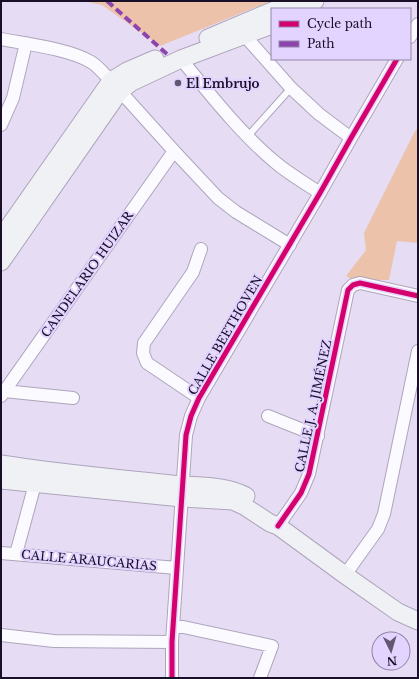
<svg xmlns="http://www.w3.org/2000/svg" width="419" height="679" font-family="'Libre Baskerville',serif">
<rect width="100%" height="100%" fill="#e6ddf5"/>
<path fill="#ecc2ab" d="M 83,1 L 271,1 L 160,46 L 102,5 Z
M 418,127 L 418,243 L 397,241 L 389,280 L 353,280 L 346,276 L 366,250 L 364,233 L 414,133 Z"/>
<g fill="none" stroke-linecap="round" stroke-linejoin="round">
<defs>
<path id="service" d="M 248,136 L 291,88"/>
<path id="minor" d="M 245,36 L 291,88 L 319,114 L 351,138
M 410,37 L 418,24
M 1,39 C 27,44 69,49 91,62 C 98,66 105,75 111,81
M 181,59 C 209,93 241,134 275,162 C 289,174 305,183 320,193
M 120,91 L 174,151 L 218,198 L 236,212 L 290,245
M 1,125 L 13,98 L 26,43
M 4,391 L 73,398
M 1,396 L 174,151
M 199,398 L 147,363 L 143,353 L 144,343 L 193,272 L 201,249
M 268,416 L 318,436
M 278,526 L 301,493 L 309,474 L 348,290 L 353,285 L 360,283 L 418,296
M 1,553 L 177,568
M 16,554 L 35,484
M 345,575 L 378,529 L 384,514 L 418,351
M 174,625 L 272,646 L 260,678
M 1,635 L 54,641 L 172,642
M 172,678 L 172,642 L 186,435 L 191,416 L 199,398 L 320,193 L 351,138 L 397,59"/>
<path id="secondary" d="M 276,9 L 293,1
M 305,9 L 315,1
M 208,38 L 272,11
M 1,238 L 111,81 L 127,71 L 155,59
M 1,262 L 120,91 L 132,82 L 181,59 L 272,25
M 1,464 C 57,473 114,478 171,484 C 196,487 223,484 246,496
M 1,480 L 182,498 L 233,501 L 244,506 L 270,523 L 278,526 L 345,575 L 398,612 L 418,621"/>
</defs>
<use href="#service" stroke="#aea5bc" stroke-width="8"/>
<use href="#minor" stroke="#aea5bc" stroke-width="14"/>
<use href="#secondary" stroke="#aea5bc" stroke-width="19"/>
<use href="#service" stroke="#fbfafe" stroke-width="6"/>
<use href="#minor" stroke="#fbfafe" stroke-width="12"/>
<use href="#secondary" stroke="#f0f1f5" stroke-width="17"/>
<path stroke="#8e44ad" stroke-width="4" stroke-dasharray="8 4" stroke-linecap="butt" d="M 107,1 L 167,54"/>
<defs>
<path id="cycleway" d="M 278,526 L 301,493 L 309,474 L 348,290 L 353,285 L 360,283 L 418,296
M 172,678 L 172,642 L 186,435 L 191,416 L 199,398 L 320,193 L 351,138 L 397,59"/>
</defs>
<use href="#cycleway" stroke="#e2d3ff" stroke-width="8"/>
<use href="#cycleway" stroke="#d6006c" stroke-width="5"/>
</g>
<circle fill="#615770" stroke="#e2d3ff" stroke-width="1.5" cx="178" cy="83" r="4"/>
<g text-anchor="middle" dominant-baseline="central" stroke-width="4" stroke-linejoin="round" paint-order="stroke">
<g font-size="12" font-weight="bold" fill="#190f28" stroke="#e2d3ff" text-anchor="start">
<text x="186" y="83">El Embrujo</text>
</g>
<g font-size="12" fill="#190f28" stroke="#e2d3ff">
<text transform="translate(87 274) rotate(-55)">CANDELARIO HUIZAR</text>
<text transform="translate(225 335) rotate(-60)">CALLE BEETHOVEN</text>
<text transform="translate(313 406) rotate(-78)">CALLE J. A. JIMÉNEZ</text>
<text transform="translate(89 560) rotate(5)">CALLE ARAUCARIAS</text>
</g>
</g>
<rect width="419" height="679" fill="none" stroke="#190f28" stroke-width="4"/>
<rect x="271" y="8" width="140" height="52" fill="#e2d3ff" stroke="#9285a9"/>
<rect x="279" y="21" width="20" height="6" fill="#d6006c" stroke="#9285a9"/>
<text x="307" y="28" font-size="12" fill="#190f28">Cycle path</text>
<rect x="279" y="41" width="20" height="6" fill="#8e44ad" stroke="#9285a9"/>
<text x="307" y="48" font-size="12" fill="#190f28">Path</text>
<g transform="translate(391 651) rotate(175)"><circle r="19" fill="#e2d3ff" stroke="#9285a9"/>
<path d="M0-3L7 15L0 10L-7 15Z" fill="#615770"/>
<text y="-6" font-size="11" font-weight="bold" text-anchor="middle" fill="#190f28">N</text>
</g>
</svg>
